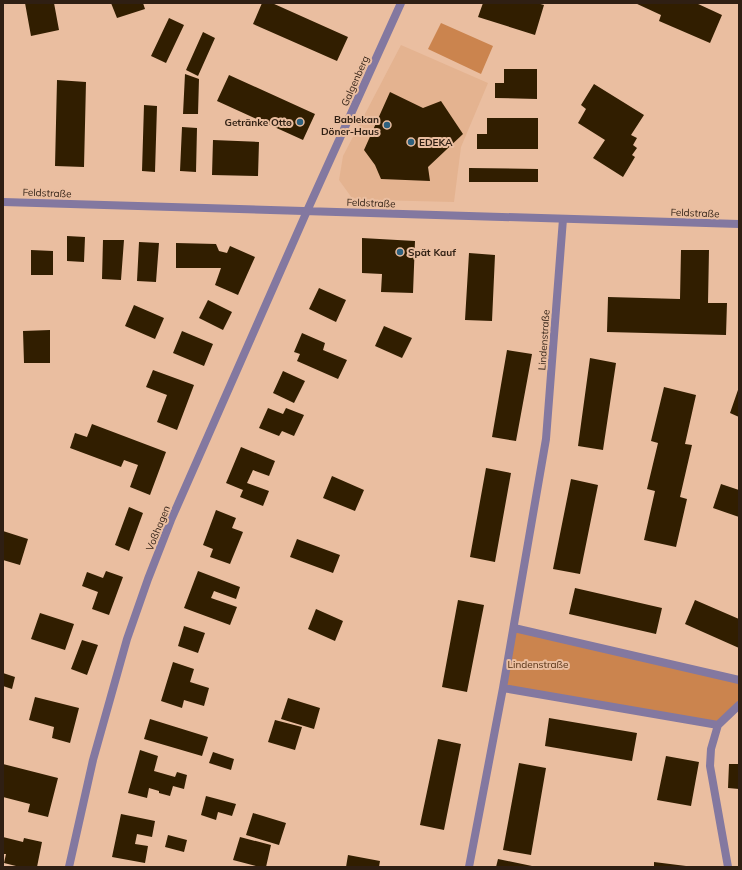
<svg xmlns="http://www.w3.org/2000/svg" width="742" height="870" font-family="Mulish,sans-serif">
<rect width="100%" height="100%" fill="#eabea0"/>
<path fill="#e4b390" d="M 401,45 L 488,83 L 461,147 L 454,202 L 373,200 L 352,198 L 339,180 L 343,156 Z"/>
<path fill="#cb844e" d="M 441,23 L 493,46 L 481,74 L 428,49 Z
M 514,628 L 739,679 L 739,705 L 718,725 L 503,688 Z"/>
<path fill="#311e00" d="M 25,3 L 54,3 L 59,30 L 31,36 Z
M 111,3 L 143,3 L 145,9 L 117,18 Z
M 262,3 L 272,3 L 348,37 L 337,61 L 253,24 Z
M 483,3 L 537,3 L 544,5 L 535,35 L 478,17 Z
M 635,3 L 696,3 L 722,15 L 710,43 L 659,21 L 661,15 Z
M 169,18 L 184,25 L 166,63 L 151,56 Z
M 203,32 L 215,38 L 198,76 L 186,70 Z
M 504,69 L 537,69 L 537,99 L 495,98 L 495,83 L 504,83 Z
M 185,74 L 199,79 L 198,114 L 183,114 Z
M 229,75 L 315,114 L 303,140 L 217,101 Z
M 57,80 L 86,82 L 84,167 L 55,166 Z
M 594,84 L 644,115 L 631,135 L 637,138 L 633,145 L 637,148 L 632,155 L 635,157 L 623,177 L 593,158 L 605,140 L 578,123 L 586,109 L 581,105 Z
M 390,92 L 423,108 L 441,101 L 463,134 L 428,167 L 430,181 L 381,179 L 375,165 L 364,150 Z
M 144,105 L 157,106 L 155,172 L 142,171 Z
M 487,118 L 538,118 L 538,149 L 477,149 L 477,134 L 487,134 Z
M 182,127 L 197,128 L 196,172 L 180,171 Z
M 213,140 L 259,142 L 258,176 L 212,175 Z
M 469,168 L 538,169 L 538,182 L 469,182 Z
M 67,236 L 85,237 L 84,262 L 67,261 Z
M 362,238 L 415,241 L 413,293 L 381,292 L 382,274 L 362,273 Z
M 103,240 L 124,240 L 121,280 L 102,279 Z
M 139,242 L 159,243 L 156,282 L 137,281 Z
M 176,243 L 216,244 L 219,251 L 227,253 L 230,246 L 255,257 L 238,295 L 215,285 L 221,268 L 176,268 Z
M 31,250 L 53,251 L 53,275 L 31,275 Z
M 681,250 L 709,250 L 708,303 L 727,303 L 726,335 L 607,332 L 608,297 L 680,299 Z
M 469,253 L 495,255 L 492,321 L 465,320 Z
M 319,288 L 346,300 L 336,322 L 309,309 Z
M 208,300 L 232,312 L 223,330 L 199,318 Z
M 134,305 L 164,318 L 155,339 L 125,326 Z
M 384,326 L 412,338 L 402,358 L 375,346 Z
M 50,330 L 50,363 L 24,363 L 23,331 Z
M 182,331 L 213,344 L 204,366 L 173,353 Z
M 302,333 L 325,343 L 323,350 L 347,360 L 338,379 L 297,361 L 300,354 L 294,352 Z
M 507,350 L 532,354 L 516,441 L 492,437 Z
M 590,358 L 616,363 L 603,450 L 578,446 Z
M 153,370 L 194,385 L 177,430 L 157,422 L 167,395 L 146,387 Z
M 283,371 L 305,381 L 294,403 L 273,393 Z
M 664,387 L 696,395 L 685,444 L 692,445 L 680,497 L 687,499 L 676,547 L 644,540 L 655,491 L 647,489 L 658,443 L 651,441 Z
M 739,387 L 739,417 L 730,413 Z
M 268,408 L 283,414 L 286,408 L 304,415 L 294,436 L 282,431 L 279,436 L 259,428 Z
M 92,424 L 166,452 L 150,495 L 130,487 L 138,465 L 124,460 L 121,467 L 70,448 L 75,433 L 87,437 Z
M 241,447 L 275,461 L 269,476 L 253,470 L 247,483 L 269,491 L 263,506 L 240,497 L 243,490 L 226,483 Z
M 486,468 L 511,473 L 495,562 L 470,557 Z
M 332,476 L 364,490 L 355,511 L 323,498 Z
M 571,479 L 598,485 L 580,574 L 553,569 Z
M 721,484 L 739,490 L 739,517 L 713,508 Z
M 129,507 L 143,513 L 129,551 L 115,545 Z
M 216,510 L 236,518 L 232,528 L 243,532 L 230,564 L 210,557 L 213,549 L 203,545 Z
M 3,531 L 28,539 L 20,565 L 3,560 Z
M 297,539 L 340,555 L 333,573 L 290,557 Z
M 106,571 L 123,577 L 109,615 L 92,609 L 98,592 L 82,586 L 87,572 L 103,578 Z
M 198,571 L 240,587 L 236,599 L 214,591 L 211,598 L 237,607 L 230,625 L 184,608 Z
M 575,588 L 662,608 L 656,634 L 569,614 Z
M 458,600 L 484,605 L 467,692 L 442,687 Z
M 695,600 L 739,619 L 739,648 L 685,624 Z
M 316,609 L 343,621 L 335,641 L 308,629 Z
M 40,613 L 74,624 L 65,650 L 31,639 Z
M 184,626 L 205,633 L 198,653 L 178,646 Z
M 82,640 L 98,645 L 87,675 L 71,669 Z
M 173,662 L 194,669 L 190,682 L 209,688 L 204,706 L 184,700 L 182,708 L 161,701 Z
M 3,673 L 15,677 L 12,689 L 3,686 Z
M 35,697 L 79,708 L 70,743 L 52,738 L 54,727 L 29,720 Z
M 288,698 L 320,708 L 314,729 L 281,719 Z
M 549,718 L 637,733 L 632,761 L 545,746 Z
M 150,719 L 208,737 L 202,756 L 144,739 Z
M 275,720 L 302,727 L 295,750 L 268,742 Z
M 438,739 L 461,744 L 444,830 L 420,825 Z
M 140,750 L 158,756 L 154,771 L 175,777 L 177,772 L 187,775 L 184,789 L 173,786 L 170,796 L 159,793 L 159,791 L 149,788 L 147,798 L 128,793 Z
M 213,752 L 234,759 L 231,770 L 209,763 Z
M 666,756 L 699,762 L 691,806 L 657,800 Z
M 519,763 L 546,768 L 531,855 L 503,850 Z
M 3,764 L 58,778 L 48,817 L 28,812 L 30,804 L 3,797 Z
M 729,764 L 739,764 L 739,789 L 728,788 Z
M 206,796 L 236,804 L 232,816 L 218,812 L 216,820 L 201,815 Z
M 253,813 L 286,823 L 279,845 L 246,835 Z
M 121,814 L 155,821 L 152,837 L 137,834 L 135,844 L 148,846 L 145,863 L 112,857 Z
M 168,835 L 187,840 L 184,852 L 165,847 Z
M 3,837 L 23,842 L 24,838 L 42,842 L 37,867 L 16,867 L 16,866 L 4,863 L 6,854 L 3,854 Z
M 240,837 L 271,845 L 266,867 L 260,867 L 233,860 Z
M 348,855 L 380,861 L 379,867 L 346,867 Z
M 498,859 L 532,866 L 532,867 L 496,867 Z
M 654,862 L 686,866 L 686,867 L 654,867 Z"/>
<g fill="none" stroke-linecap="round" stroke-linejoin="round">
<path stroke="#8378a0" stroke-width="8" d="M 514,628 L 739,680
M 503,688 L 718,725
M 69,867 L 93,760 L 127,639 L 148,579 L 171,520 L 307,211
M 469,867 L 503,688 L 546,439 L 563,219
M 728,867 L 710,766 L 711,749 L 718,725 L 739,705"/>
<path stroke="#8378a0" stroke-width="8" d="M 3,202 L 739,224
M 307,211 L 401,3"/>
</g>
<g fill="#2e617e" stroke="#eabea0" stroke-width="1.5">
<circle cx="300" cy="122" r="4"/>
<circle cx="387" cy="125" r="4"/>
<circle cx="411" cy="142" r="4"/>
<circle cx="400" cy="252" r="4"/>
</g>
<g text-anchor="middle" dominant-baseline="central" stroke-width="4" stroke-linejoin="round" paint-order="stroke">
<g font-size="10" fill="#2f1f13" stroke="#eabea0">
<text transform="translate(355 81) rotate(-66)">Galgenberg</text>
<text transform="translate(47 193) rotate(2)">Feldstraße</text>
<text transform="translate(371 203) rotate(2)">Feldstraße</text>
<text transform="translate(695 213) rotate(2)">Feldstraße</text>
<text transform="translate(544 340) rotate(-86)">Lindenstraße</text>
<text transform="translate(158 528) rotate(-68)">Voßhagen</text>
</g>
<g font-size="10" font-weight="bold" fill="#2f1f13" stroke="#eabea0" text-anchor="end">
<text x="379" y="119">Bablekan<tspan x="379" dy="12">Döner-Haus</tspan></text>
<text x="292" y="122">Getränke Otto</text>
<text x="419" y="142" text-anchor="start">EDEKA</text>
<text x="408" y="252" text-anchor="start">Spät Kauf</text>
</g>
<g font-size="10" fill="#512e11" stroke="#eabea0">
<text x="538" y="664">Lindenstraße</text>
</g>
</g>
<rect width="742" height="870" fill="none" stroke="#2f1f13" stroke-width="8"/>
</svg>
